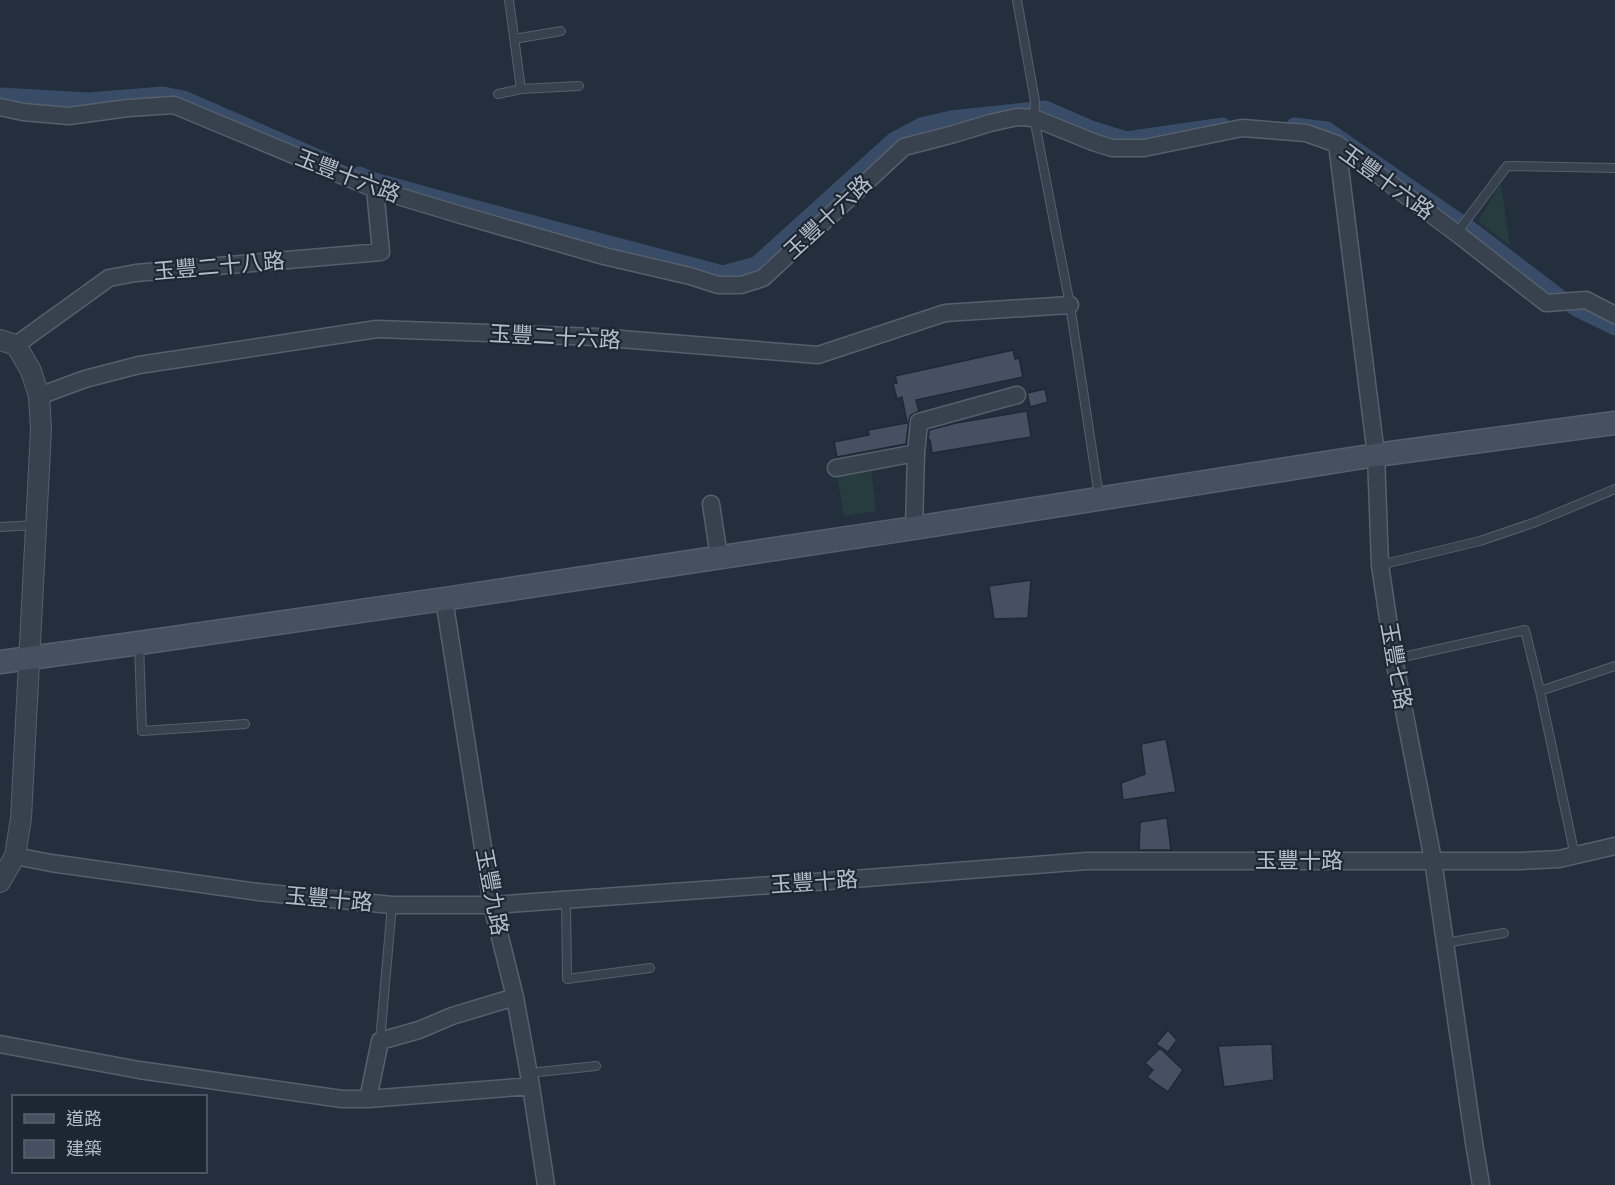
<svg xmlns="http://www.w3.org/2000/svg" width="1615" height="1185" font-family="Signika,'Noto Sans TC',sans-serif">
<rect width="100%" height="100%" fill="#242f3e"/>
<path fill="#263c3f" d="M 1501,183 L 1510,246 L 1478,221 Z
M 871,468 L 876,511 L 844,516 L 837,475 Z"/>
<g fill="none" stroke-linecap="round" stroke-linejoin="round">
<path stroke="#394c67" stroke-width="15" d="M 0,95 L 89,100 L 163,94 L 184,98 L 328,161
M 1294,125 L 1327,129 L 1478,234 L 1576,309 L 1615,328
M 359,174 L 371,179 L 447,200 L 723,273 L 756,264 L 893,140 L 921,125 L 951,118 L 1045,108 L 1091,128 L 1126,139 L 1223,125"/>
</g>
<path fill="#455162" stroke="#1f2835" stroke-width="1.5" d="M 1013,350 L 1015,359 L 1019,358 L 1023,377 L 916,400 L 919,411 L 911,415 L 909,420 L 906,444 L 837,457 L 834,442 L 869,435 L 868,430 L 907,423 L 902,397 L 897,399 L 893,384 L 897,383 L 895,376 Z
M 1045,389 L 1048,402 L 1030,407 L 1027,393 Z
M 1027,411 L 1031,437 L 932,453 L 930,440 L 928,441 L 929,430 L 956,423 Z
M 1031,580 L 1028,618 L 994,619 L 989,586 Z
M 1166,739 L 1176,792 L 1123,800 L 1121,783 L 1145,774 L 1141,744 Z
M 1167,818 L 1171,850 L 1139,850 L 1140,822 Z
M 1168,1030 L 1177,1040 L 1168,1052 L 1156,1044 Z
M 1272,1044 L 1274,1080 L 1224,1087 L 1218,1046 Z
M 1160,1048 L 1183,1070 L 1168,1092 L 1147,1077 L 1153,1070 L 1145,1063 Z"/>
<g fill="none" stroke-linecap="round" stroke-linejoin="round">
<defs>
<path id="service" d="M 1017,0 L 1035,101 L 1034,118 L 1070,305 L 1099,496
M 514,39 L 561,31
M 521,89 L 579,86
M 498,94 L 521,89 L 509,0
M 1459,235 L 1459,230 L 1507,166 L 1615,168
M 0,527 L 35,525
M 1380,565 L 1480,541 L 1536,522 L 1615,489
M 139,644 L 142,731 L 245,724
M 1394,659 L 1525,630 L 1540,691 L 1575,856
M 1540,691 L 1615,666
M 566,900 L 567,979 L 650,968
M 1445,943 L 1504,933
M 380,1041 L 392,905
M 529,1073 L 596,1066"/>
<path id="minor" d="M 0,107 L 23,112 L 69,116 L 128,108 L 174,105 L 375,189 L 461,215 L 604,256 L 690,276 L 718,285 L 741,285 L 763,278 L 904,147 L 954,134 L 990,123 L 1017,117 L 1034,118 L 1093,142 L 1112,148 L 1144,148 L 1242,128 L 1306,133 L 1337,144 L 1459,235 L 1546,303 L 1586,300 L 1615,315
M 1337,144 L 1376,455 L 1380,565 L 1394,659 L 1433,860 L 1474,1143 L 1481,1185
M 16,345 L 109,278 L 136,273 L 381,252 L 375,189
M 39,396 L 85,379 L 139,365 L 377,329 L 596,337 L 818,355 L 945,313 L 1070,305
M 836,468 L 916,453
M 711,504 L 719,557
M 914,528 L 916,453 L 919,422 L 1017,395
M 444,599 L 492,905 L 515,997 L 531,1086 L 546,1185
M 15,856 L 51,863 L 258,892 L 392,905 L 492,905 L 828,881 L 1087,861 L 1520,861 L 1559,859 L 1615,846
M 0,1044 L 139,1070 L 342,1099 L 368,1099 L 531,1086
M 368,1099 L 380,1041 L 419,1030 L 452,1016 L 515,997"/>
<path id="tertiary" d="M 0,340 L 16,345 L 31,371 L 39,396 L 41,430 L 21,818 L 15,856 L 0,882"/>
<path id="secondary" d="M 0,662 L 139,643 L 444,599 L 914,528 L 1376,455 L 1615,423"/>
</defs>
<use href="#service" stroke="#565f6c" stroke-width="10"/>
<use href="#minor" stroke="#565f6c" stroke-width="19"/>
<use href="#tertiary" stroke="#565f6c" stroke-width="22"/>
<use href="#secondary" stroke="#565f6c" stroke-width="25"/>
<use href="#service" stroke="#38414e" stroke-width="8"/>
<use href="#minor" stroke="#38414e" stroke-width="16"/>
<use href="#tertiary" stroke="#38414e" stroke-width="20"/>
<use href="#secondary" stroke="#465061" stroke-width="22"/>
</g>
<g text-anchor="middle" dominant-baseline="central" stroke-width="4.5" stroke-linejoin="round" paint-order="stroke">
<g font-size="22" fill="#b4bcc9" stroke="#1d2633">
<text transform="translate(348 176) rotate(21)">玉豐十六路</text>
<text transform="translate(1387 182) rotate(36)">玉豐十六路</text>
<text transform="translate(828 217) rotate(-43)">玉豐十六路</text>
<text transform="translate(219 266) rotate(-5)">玉豐二十八路</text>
<text transform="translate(555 337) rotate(3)">玉豐二十六路</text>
<text transform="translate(1396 666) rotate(80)">玉豐七路</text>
<text x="1299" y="860">玉豐十路</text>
<text transform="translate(814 882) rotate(-4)">玉豐十路</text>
<text transform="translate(492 892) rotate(79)">玉豐九路</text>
<text transform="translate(329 899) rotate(5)">玉豐十路</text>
</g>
</g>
<rect x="12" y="1095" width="195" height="78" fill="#1d2633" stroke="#59626f" stroke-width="1.5"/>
<rect x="24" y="1114" width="30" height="9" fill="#465061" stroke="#59626f" stroke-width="1.5"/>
<text x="66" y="1125" font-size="18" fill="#b4bcc9">道路</text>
<rect x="24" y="1140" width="30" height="18" fill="#455162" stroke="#59626f" stroke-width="1.5"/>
<text x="66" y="1155" font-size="18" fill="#b4bcc9">建築</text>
</svg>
